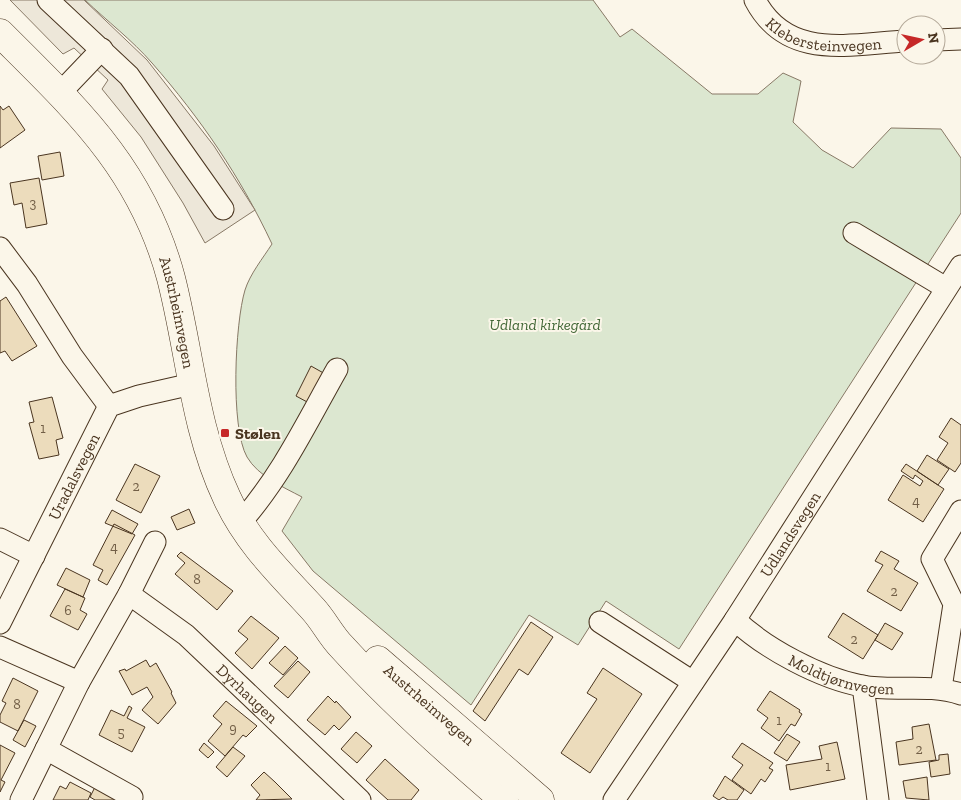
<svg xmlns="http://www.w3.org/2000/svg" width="961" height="800" font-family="'Zilla Slab',serif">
<rect width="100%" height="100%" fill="#fbf6e9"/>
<path fill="#dce7d0" stroke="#887966" d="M 85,0 L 593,0 L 620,37 L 632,29 L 712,94 L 758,94 L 783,73 L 801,81 L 793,122 L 822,150 L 853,168 L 891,128 L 941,129 L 961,158 L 961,213 L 679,649 L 606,601 L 578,645 L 529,615 L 471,705 L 313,571 L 282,531 L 302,497 C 283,487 258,476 247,457 C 230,427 235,323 245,290 C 250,274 263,258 272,244 C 240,176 201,119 152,63 C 132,40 107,21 85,0 Z"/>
<path fill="#ede7d9" stroke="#887966" d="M 10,0 L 84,0 L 147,60 L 214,146 L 255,210 L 205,243 L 183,203 L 141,137 L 102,89 L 108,80 L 74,48 L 63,54 Z"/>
<path fill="#ecdcbc" stroke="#4a3520" d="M 0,106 L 3,110 L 9,106 L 25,130 L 0,148 Z
M 60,152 L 64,176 L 42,180 L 38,156 Z
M 39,178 L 47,224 L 26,228 L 22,203 L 14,205 L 10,183 Z
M 6,297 L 37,346 L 12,361 L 5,351 L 0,353 L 0,301 Z
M 311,366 L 327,375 L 309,403 L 296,396 Z
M 52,397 L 63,438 L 56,440 L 59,455 L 39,459 L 29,423 L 34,422 L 29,402 Z
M 951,418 L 961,425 L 961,463 L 955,472 L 937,460 L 948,443 L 939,437 Z
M 927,455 L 949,469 L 938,485 L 917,471 Z
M 135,464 L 160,476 L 141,513 L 116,500 Z
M 906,464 L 944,489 L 923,522 L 888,500 L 903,475 L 920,486 L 923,481 L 915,475 L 913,479 L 901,471 Z
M 189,509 L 195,523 L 177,530 L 171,517 Z
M 112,510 L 138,524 L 132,534 L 105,523 Z
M 114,524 L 135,535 L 107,585 L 98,580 L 103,570 L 93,565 Z
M 881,551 L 899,561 L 894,569 L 918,583 L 901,611 L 867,591 L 883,565 L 875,561 Z
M 181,552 L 233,591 L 217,610 L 175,574 L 185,563 L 177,556 Z
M 66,568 L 90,580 L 83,597 L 57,585 Z
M 65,589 L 85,598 L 80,610 L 87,614 L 78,630 L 50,616 Z
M 843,613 L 878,635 L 863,659 L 828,637 Z
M 251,616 L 279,638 L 252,669 L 235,653 L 248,639 L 238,631 Z
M 531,622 L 553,637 L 528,675 L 519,669 L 485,721 L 473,711 Z
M 885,623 L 903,633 L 892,650 L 875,640 Z
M 285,646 L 298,658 L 283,675 L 269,663 Z
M 146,660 L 150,667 L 156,663 L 172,692 L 171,693 L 176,703 L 158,724 L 142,710 L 153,697 L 147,687 L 132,695 L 119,671 L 125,669 L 126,671 Z
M 298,661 L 310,672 L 288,698 L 274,686 Z
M 603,668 L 642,694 L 590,773 L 561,753 L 597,699 L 587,693 Z
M 13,678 L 38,691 L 18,731 L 0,722 L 0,715 L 6,703 L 2,701 Z
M 770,691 L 800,710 L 799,712 L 802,714 L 795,726 L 791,724 L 779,741 L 761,728 L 768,718 L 757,710 Z
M 328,696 L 335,703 L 336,701 L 351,717 L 339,730 L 334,725 L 325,735 L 307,720 Z
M 226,701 L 257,726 L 246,737 L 243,735 L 225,756 L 208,741 L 222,724 L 213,716 Z
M 129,706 L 132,708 L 127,718 L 145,727 L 132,752 L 99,735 L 111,710 L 124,716 Z
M 24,720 L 36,726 L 25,747 L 13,740 Z
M 929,724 L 936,760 L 899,765 L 896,742 L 913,739 L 912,727 Z
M 356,732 L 372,746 L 357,763 L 341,749 Z
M 787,734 L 800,742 L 787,761 L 774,753 Z
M 837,742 L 845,779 L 790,790 L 786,765 L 822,759 L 819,746 Z
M 204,743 L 214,752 L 208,758 L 199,750 Z
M 742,743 L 773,763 L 769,768 L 773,770 L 765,782 L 761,779 L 751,794 L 732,780 L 743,765 L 732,757 Z
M 0,745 L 15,753 L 1,780 L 5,782 L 0,792 Z
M 233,747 L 245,756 L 227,777 L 216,767 Z
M 948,754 L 950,774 L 931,777 L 929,762 L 939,760 L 939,755 Z
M 385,759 L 419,790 L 411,800 L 388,800 L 366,780 Z
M 264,772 L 275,782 L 292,799 L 256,800 L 260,795 L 251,785 Z
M 725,776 L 744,790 L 737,800 L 728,800 L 723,797 L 719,800 L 713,796 Z
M 927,777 L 929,800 L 906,798 L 903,781 Z
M 98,781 L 120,800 L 95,800 L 90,797 Z
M 70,782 L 91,793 L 88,800 L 53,800 L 60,786 L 66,789 Z"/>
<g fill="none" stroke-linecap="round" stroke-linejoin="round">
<defs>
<g id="minor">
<path d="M 48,0 L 129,76 L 223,209"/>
<path id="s1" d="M 755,0 C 787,61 849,44 906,41"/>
<path d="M 936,40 L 961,39"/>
<path d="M 60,93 L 102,49"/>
<path d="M 854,233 L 946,288"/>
<path d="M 0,248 L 27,284 L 72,356 L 109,406"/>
<path d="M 240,523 C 281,477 307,422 337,369"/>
<path d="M 0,539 L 34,556"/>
<path id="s2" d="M 129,594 L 186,635 L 360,800"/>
<path id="s3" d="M 735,620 C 766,649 820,678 862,686 C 896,692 927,683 961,694"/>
<path d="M 600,622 L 693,682"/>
<path id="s4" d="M 0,623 L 109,406 L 139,396 L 192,384"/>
<path d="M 0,647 L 79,682"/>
<path d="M 863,686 L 878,800"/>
<path d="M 941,688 L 954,604 L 932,559 L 961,511"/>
<path d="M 46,749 L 132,797"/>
<path d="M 21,800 L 79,682 L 129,594 L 155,542"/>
<path id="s5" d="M 614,800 L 735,620 L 961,266"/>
</g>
<g id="major">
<path id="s6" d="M 0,33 C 77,110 142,169 171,278 C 190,352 194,428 227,498 C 247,542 281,574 313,609 C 324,621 331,636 342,647 C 392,702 448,752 504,800"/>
<path id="s7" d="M 378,660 L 540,800"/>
</g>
</defs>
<use href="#minor" stroke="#4a3520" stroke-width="23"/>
<use href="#major" stroke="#4a3520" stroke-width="29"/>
<use href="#minor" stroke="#fbf6e9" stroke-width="21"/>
<use href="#major" stroke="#fbf6e9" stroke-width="28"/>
</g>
<rect fill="#c62828" stroke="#fbf6e9" stroke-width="2" x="220" y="428" width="10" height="10" rx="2.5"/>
<g text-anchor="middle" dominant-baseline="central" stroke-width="4" stroke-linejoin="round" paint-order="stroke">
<g font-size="14" fill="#725f47">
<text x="33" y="203">3</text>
<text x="43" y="428">1</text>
<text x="136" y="486">2</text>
<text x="916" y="501">4</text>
<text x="114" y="547">4</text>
<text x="197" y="579">8</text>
<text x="894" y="591">2</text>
<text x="68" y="610">6</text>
<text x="854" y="639">2</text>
<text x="17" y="704">8</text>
<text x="779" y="720">1</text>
<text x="233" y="728">9</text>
<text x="121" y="732">5</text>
<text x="919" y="749">2</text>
<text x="828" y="766">1</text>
</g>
<g font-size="16" fill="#4a3520" stroke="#fbf6e9">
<text stroke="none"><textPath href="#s1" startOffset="84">Klebersteinvegen</textPath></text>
<text stroke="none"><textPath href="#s6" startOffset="338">Austrheimvegen</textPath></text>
<text stroke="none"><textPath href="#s4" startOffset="164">Uradalsvegen</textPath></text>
<text stroke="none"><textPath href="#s5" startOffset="319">Udlandsvegen</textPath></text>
<text stroke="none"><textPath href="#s3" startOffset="122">Moldtjørnvegen</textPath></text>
<text stroke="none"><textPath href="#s2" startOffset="155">Dyrhaugen</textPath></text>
<text stroke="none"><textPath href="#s7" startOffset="68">Austrheimvegen</textPath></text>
</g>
<g font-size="16" font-style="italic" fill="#436837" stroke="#fbf6e9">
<text x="545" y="324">Udland kirkegård</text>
</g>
<g font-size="16" font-weight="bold" fill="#4a3520" stroke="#fbf6e9" text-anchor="start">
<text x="235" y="433">Stølen</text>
</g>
</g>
<g transform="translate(921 40) rotate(81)"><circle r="24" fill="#fbf6e9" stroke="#b4a999"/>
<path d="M0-4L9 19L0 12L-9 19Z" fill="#c62828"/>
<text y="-8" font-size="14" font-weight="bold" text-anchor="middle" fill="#4a3520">N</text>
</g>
</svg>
